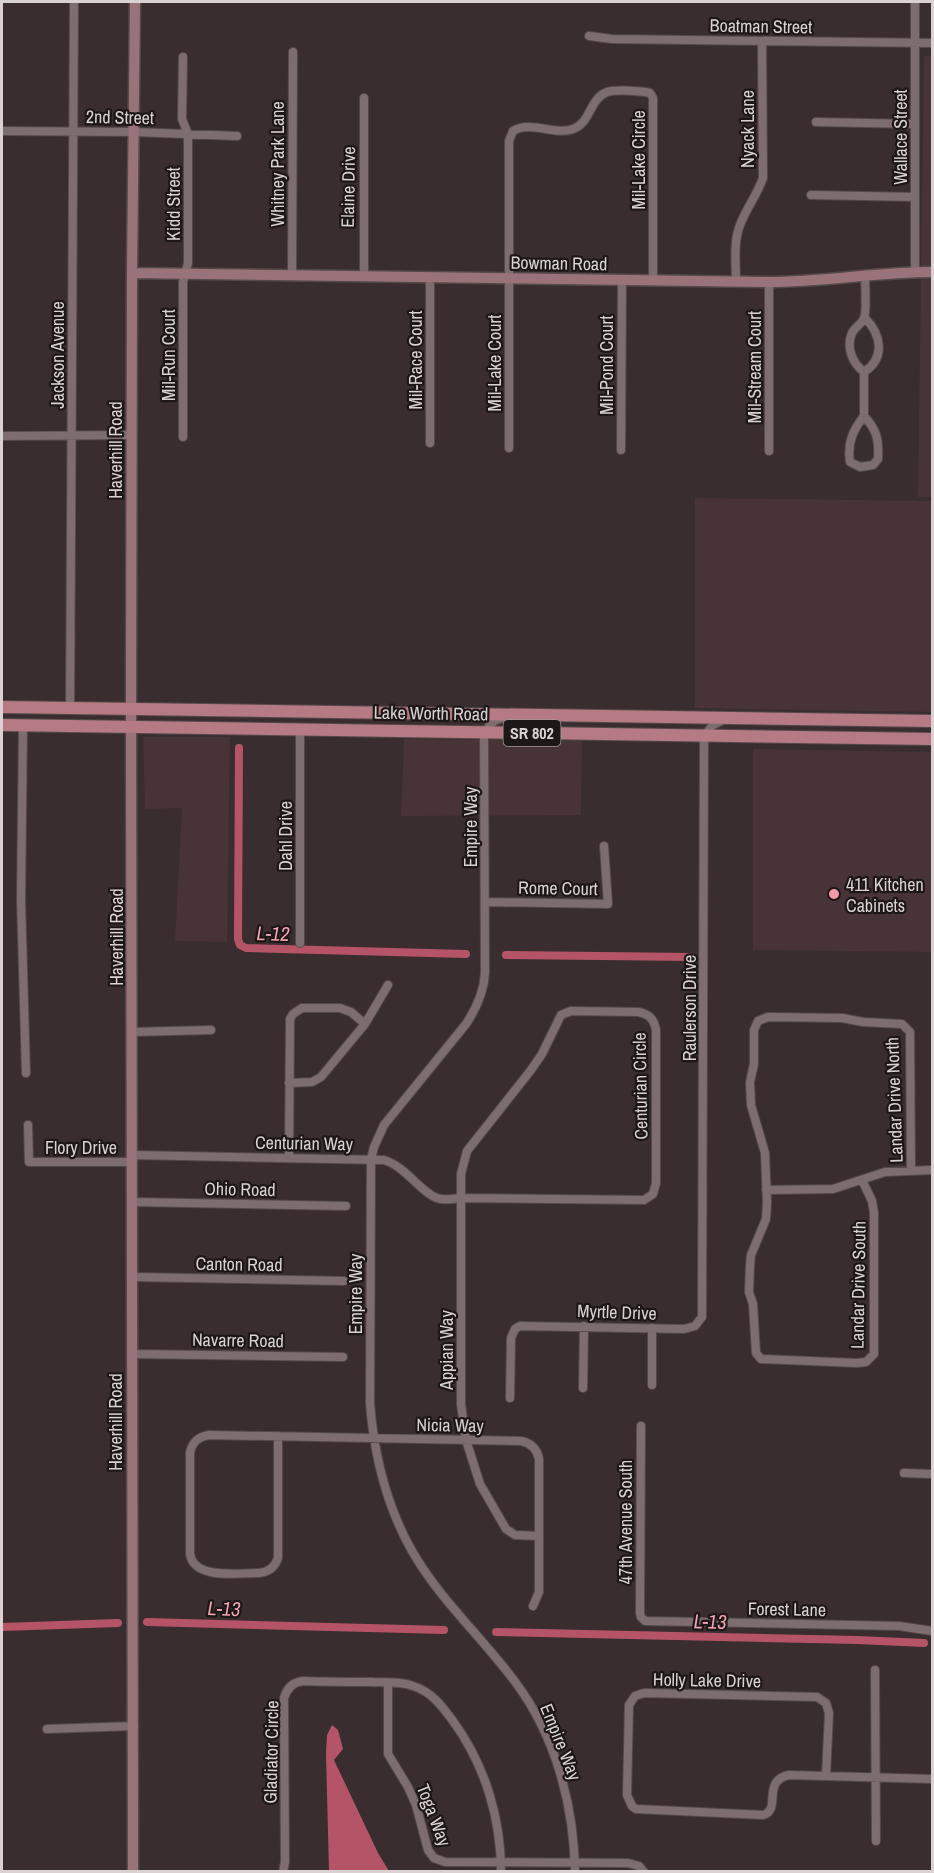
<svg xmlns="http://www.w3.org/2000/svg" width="934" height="1873" font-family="'Archivo Narrow',sans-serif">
<rect width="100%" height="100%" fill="#3a2d2f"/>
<path fill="#483336" d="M 924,56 L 932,56 L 932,497 L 918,497 Z
M 695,498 L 932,501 L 932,712 L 695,708 Z
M 143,737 L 230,737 L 227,942 L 175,941 L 182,808 L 145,809 Z
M 404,739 L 582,741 L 581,815 L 401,816 Z
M 753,749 L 932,752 L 932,952 L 753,950 Z"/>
<path fill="#b55467" d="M 332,1725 L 338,1730 L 343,1749 L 334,1760 L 378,1853 L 389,1871 L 329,1871 L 326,1754 L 327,1735 Z"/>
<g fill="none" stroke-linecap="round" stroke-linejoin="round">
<path stroke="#b55467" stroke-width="8" d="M 239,748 L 238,939 L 240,945 L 246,948 L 466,954
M 506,955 L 692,957
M 147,1622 L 444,1630
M 2,1627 L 118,1623
M 496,1632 L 858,1640 L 924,1643"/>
<defs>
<path id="street" d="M 589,36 L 612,39 L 932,43
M 816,122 L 915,124
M 2,131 L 134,132 L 237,136
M 811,195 L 915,197
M 915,272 L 915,2
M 292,275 L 293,52
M 364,277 L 364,98
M 736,282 C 736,263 733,243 740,225 C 746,209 757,195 763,178 L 762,41
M 864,372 L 864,416 C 853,430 847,443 850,462 L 860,467 L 873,465 L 878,459 C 879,440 877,430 864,416
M 864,372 C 852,363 846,347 852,333 C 855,327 862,324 864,318 C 867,312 865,283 865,275
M 864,372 C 886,358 881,334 865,318
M 2,436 L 132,435
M 183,437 L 183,282 L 188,263 L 188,134 L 182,119 L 183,57
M 430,443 L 430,278
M 509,448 L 509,141 L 513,131 C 531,120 555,136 573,129 C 591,123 589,99 607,92 C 618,89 633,91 645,92 L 650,93 L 653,98 L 653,281
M 621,450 L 622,280
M 769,451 L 769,282
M 70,709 L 74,2
M 505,717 L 494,721 L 484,732 L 485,973 C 484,992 476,1009 466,1024 L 384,1125 L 374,1147 L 371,1159 L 370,1403 C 374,1455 386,1505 412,1551 C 440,1600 483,1638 516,1683 C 556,1737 574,1806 575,1872
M 23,725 L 21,900 L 26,1073
M 300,729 L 300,943
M 485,902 L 608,904 L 604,846
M 132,1032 L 211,1030
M 289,1083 L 312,1082 L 321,1077 L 365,1024 L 388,985
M 28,1125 L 29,1162 L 133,1162
M 133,1155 L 384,1160 C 406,1166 424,1197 441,1199 C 447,1200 454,1199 461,1198 L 644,1200 L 653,1194 L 656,1183 L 656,1030 C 654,1019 649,1014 638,1012 L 571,1011 L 561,1015 L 542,1054 L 531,1070 L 467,1151 L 461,1174 L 461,1404 L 466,1440 L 480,1484 L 506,1529 L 515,1535 L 539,1536
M 289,1158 L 290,1019 L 293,1014 L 302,1008 L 340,1008 L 351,1012 L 365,1024
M 862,1180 L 872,1201 L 874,1213 L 874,1354 L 866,1362 L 857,1363 L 761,1359 L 756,1353 L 753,1304 L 749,1292 L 750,1265 L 751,1255 L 766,1219 L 767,1203 L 765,1153 L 751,1105 L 750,1082 L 754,1064 L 754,1030 L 758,1021 L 768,1017 L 842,1018 L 863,1022 L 902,1024 L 910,1032 L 911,1171
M 766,1190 L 833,1189 L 885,1172 L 932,1170
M 133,1202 L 346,1206
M 133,1277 L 344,1281
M 652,1328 L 652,1385
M 132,1354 L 343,1357
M 583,1388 L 584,1326
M 510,1398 L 511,1338 L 515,1329 L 520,1326 L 684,1329 L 695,1326 L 702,1317 L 704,736 L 713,725 L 725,719
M 641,1426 L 640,1613 L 641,1617 L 645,1621 L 899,1626 L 932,1631
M 278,1436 L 278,1558 C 275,1567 269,1572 259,1573 C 238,1573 194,1580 190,1554 L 190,1453 C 192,1442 198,1437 209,1435 L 521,1441 C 531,1443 537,1449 539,1459 L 539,1592 L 533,1606
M 904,1473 L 932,1474
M 875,1670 L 876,1841
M 388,1683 L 388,1754 L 408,1787 L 416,1805 L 428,1850 L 434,1858 L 445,1862 L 628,1863 L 639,1866 L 644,1872
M 47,1729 L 134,1726
M 826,1776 L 829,1713 L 826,1703 L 817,1697 L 644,1693 L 635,1696 L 629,1705 L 627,1795 L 632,1806 L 636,1809 L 763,1815 C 782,1810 761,1781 789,1775 L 932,1779
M 283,1872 L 285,1862 L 284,1698 C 287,1688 293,1682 303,1681 C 326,1682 349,1682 372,1682 C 385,1683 400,1681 413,1686 C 432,1692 442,1706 453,1721 C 485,1765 501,1818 501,1872"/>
<path id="secondary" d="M 132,273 L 769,282 C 824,282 877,272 932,272
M 133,1872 L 131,709 L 132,273 L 135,2"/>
<path id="primary" d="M 2,707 L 932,721
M 2,725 L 932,739"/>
</defs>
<use href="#street" stroke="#554a4b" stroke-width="10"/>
<use href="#secondary" stroke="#554a4b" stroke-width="13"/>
<use href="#primary" stroke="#554a4b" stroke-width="14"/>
<use href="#street" stroke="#7d6d6f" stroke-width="8"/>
<use href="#secondary" stroke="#997379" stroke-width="10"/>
<use href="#primary" stroke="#b57a83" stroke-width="12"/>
</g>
<circle fill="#f39aa8" stroke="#1d1718" stroke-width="2" cx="834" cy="894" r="6"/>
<g text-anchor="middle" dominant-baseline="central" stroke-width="4.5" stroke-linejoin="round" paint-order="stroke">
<rect fill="#1d1718" stroke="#a1999a" stroke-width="1.5" x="503.5" y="720" width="57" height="26" rx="4.5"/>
<g font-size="16" font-weight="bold" fill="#dad1d2">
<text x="532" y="733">SR 802</text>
</g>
<g font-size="18" fill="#dad1d2" stroke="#1d1718">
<text transform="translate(761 26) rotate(1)">Boatman Street</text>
<text transform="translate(120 117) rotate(1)">2nd Street</text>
<text transform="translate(747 129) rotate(-90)">Nyack Lane</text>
<text transform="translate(900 137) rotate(-90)">Wallace Street</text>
<text transform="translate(638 160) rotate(-90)">Mil-Lake Circle</text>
<text transform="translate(277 164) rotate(-90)">Whitney Park Lane</text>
<text transform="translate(348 187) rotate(-89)">Elaine Drive</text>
<text transform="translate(173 204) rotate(-90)">Kidd Street</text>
<text transform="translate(559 263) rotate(1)">Bowman Road</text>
<text transform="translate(57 355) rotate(-90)">Jackson Avenue</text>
<text transform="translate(168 355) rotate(-90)">Mil-Run Court</text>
<text transform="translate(415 360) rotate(-90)">Mil-Race Court</text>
<text transform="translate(494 363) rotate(-90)">Mil-Lake Court</text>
<text transform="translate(606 365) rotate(-90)">Mil-Pond Court</text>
<text transform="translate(754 367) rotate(-90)">Mil-Stream Court</text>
<text transform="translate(115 450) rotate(-90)">Haverhill Road</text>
<text transform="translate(431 713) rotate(1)">Lake Worth Road</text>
<text transform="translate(470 827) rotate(-90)">Empire Way</text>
<text transform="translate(285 836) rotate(-90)">Dahl Drive</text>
<text transform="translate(558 888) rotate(1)">Rome Court</text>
<text transform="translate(116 937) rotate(-90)">Haverhill Road</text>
<text transform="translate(689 1008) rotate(-90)">Raulerson Drive</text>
<text transform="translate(640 1086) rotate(-91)">Centurian Circle</text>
<text transform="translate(894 1100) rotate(-92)">Landar Drive North</text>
<text transform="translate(304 1143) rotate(1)">Centurian Way</text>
<text x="81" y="1147">Flory Drive</text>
<text transform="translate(240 1189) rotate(1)">Ohio Road</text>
<text transform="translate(239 1264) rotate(1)">Canton Road</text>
<text transform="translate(858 1285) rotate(-89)">Landar Drive South</text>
<text transform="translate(355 1294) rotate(-90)">Empire Way</text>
<text transform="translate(617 1312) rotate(2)">Myrtle Drive</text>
<text transform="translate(238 1340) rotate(1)">Navarre Road</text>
<text transform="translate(446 1350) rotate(-90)">Appian Way</text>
<text transform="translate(115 1422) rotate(-90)">Haverhill Road</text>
<text transform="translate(450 1425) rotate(1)">Nicia Way</text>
<text transform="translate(625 1522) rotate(-90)">47th Avenue South</text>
<text transform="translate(787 1609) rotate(1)">Forest Lane</text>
<text transform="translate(707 1680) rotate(1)">Holly Lake Drive</text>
<text transform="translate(561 1742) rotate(68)">Empire Way</text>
<text transform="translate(271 1752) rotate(-89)">Gladiator Circle</text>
<text transform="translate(434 1815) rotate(69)">Toga Way</text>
</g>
<g font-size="18" fill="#dad1d2" stroke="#1d1718" text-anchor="start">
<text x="846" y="884">411 Kitchen<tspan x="846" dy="21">Cabinets</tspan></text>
</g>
<g font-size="20" font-style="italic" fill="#f3a5b1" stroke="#1d1718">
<text transform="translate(273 933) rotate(2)">L-12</text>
<text transform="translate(224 1608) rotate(2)">L-13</text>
<text transform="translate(710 1621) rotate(1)">L-13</text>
</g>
</g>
<rect width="934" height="1873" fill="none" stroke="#dad1d2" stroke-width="6"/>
</svg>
